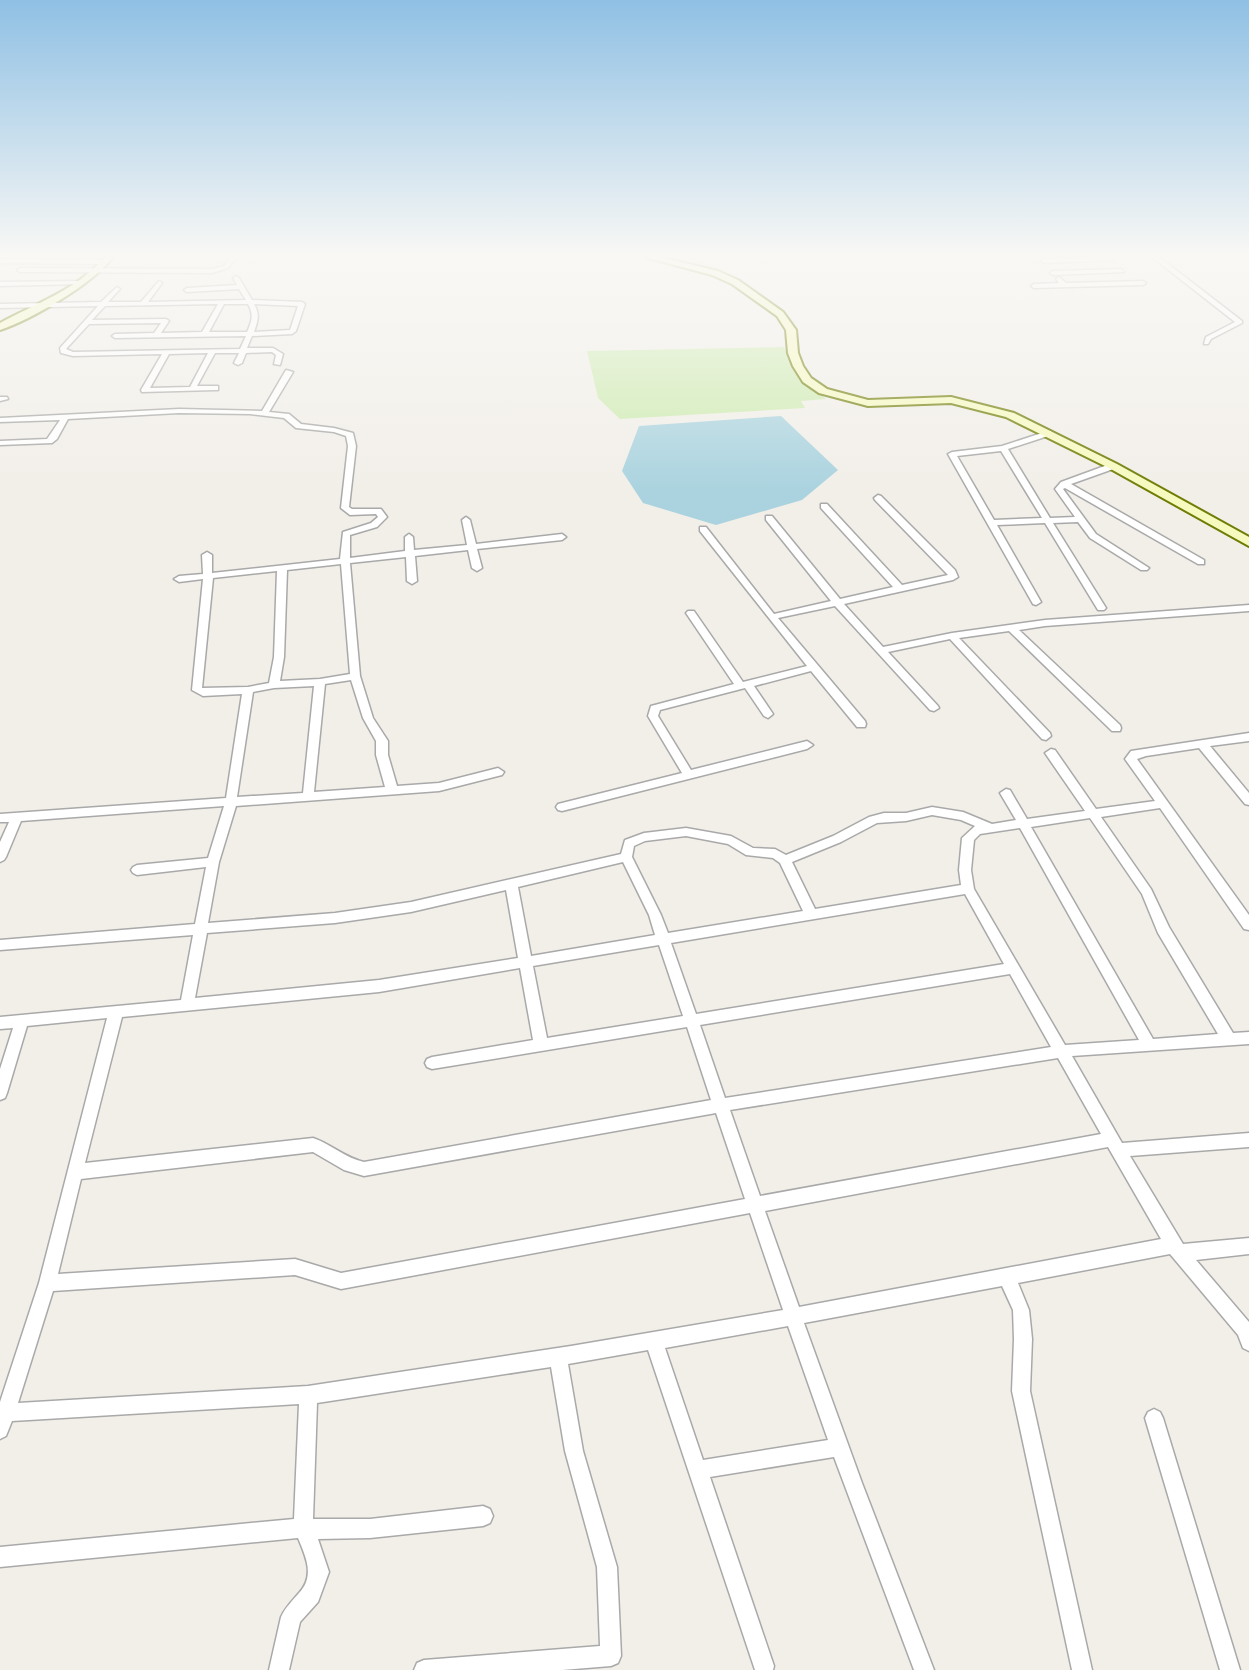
<svg xmlns="http://www.w3.org/2000/svg" width="1249" height="1670" font-family="Arial,sans-serif">
<rect width="100%" height="100%" fill="#f2efe9"/>
<path fill="#cdebb0" d="M 784,347 L 795,370 L 826,399 L 801,401 L 805,408 L 620,419 L 598,398 L 587,351 Z"/>
<path fill="#aad3df" d="M 781,416 L 838,470 L 802,500 L 716,525 L 643,503 L 622,471 L 639,426 Z"/>
<g fill="none" stroke-linecap="round" stroke-linejoin="round">
<defs>
<path id="street" d="M 231,257 L 237,257 L 228,268 L 212,273 L 20,272 L 17,270 L 20,268 L 212,269 L 224,266 Z
M 1114,257 L 1116,260 L 1044,263 L 1041,261 L 1044,259 Z
M 1152,257 L 1159,257 L 1242,321 L 1242,323 L 1211,339 L 1208,344 L 1204,344 L 1206,337 L 1235,322 Z
M 0,259 L 106,260 L 109,262 L 106,264 L 0,263 Z
M 1122,269 L 1124,272 L 1053,275 L 1050,273 L 1053,271 Z
M 236,276 L 239,278 L 252,300 L 302,302 L 305,304 L 296,331 L 292,334 L 252,336 L 247,348 L 273,348 L 283,354 L 280,365 L 274,364 L 276,355 L 272,352 L 246,353 L 242,363 L 238,365 L 234,363 L 239,353 L 215,353 L 197,386 L 218,386 L 218,390 L 215,390 L 142,392 L 141,390 L 162,354 L 73,356 L 61,353 L 60,348 L 98,306 L 0,308 L 0,304 L 101,302 L 117,287 L 120,289 L 108,302 L 141,302 L 159,281 L 162,283 L 148,302 L 246,300 L 239,289 L 187,292 L 184,290 L 187,288 L 237,285 L 233,278 ZM 218,304 L 202,332 L 161,333 L 169,321 L 166,319 L 92,320 L 105,306 ZM 224,304 L 248,304 C 254,314 252,321 247,332 L 209,332 ZM 254,304 L 298,306 L 290,330 L 254,332 C 258,321 260,314 254,304 ZM 161,323 L 154,333 L 115,334 L 112,336 L 115,338 L 246,336 L 240,349 L 73,352 L 66,349 L 89,324 ZM 208,353 L 190,387 L 150,388 L 169,354 Z
M 1059,277 L 1066,283 L 1143,281 L 1146,283 L 1143,285 L 1034,288 L 1031,286 L 1034,284 L 1059,283 L 1056,279 Z
M 80,281 L 82,284 L 0,286 L 0,282 Z
M 286,370 L 293,372 L 269,412 L 289,414 L 301,424 L 334,428 L 353,433 L 356,446 L 349,507 L 352,509 L 381,509 L 387,517 L 377,527 L 350,535 L 350,558 L 405,551 L 405,537 L 409,534 L 413,537 L 414,550 L 467,545 L 462,520 L 466,517 L 470,520 L 476,544 L 562,534 L 566,537 L 562,540 L 477,549 L 482,568 L 477,571 L 472,568 L 468,550 L 415,556 L 417,581 L 412,584 L 407,581 L 406,557 L 350,563 L 360,676 L 373,718 L 388,741 L 388,755 L 397,786 L 439,783 L 498,768 L 504,772 L 502,775 L 439,791 L 236,806 L 219,862 L 208,923 L 335,913 L 411,902 L 621,854 L 625,840 L 644,833 L 686,828 L 731,836 L 753,848 L 775,849 L 786,855 L 833,836 L 869,817 L 884,813 L 906,813 L 932,807 L 963,812 L 992,824 L 1016,820 L 1000,793 L 1006,789 L 1010,790 L 1027,819 L 1085,811 L 1045,753 L 1051,749 L 1055,750 L 1096,809 L 1155,801 L 1125,759 L 1131,751 L 1249,733 L 1249,741 L 1210,746 L 1249,793 L 1249,805 L 1245,804 L 1199,748 L 1146,756 L 1137,759 L 1249,915 L 1249,930 L 1244,929 L 1160,808 L 1101,817 L 1151,889 L 1169,927 L 1233,1033 L 1249,1032 L 1249,1044 L 1072,1056 L 1122,1143 L 1249,1133 L 1249,1147 L 1130,1156 L 1183,1244 L 1249,1238 L 1249,1254 L 1196,1260 L 1249,1322 L 1249,1351 L 1243,1348 L 1238,1335 L 1170,1254 L 1018,1283 L 1029,1310 L 1032,1339 L 1030,1391 L 1092,1670 L 1072,1670 L 1012,1391 L 1014,1339 L 1013,1310 L 1002,1286 L 804,1323 L 862,1483 L 934,1670 L 914,1670 L 834,1457 L 710,1477 L 774,1666 L 773,1670 L 755,1670 L 648,1350 L 568,1364 L 583,1451 L 617,1567 L 621,1656 L 618,1663 L 611,1666 L 562,1670 L 414,1670 L 417,1663 L 424,1660 L 600,1646 L 597,1567 L 565,1451 L 551,1367 L 317,1403 L 313,1519 L 370,1519 L 483,1506 L 490,1509 L 493,1516 L 490,1523 L 483,1526 L 370,1538 L 318,1539 L 329,1572 L 318,1602 L 300,1622 L 289,1670 L 269,1670 L 281,1617 C 285,1608 292,1601 299,1593 C 315,1576 306,1557 298,1538 L 0,1567 L 0,1547 L 294,1519 L 299,1404 L 12,1421 L 6,1436 L 0,1439 L 0,1402 L 39,1283 L 107,1018 L 27,1026 L 7,1093 L 5,1098 L 0,1100 L 0,1069 L 13,1028 L 0,1029 L 0,1017 L 181,1000 L 193,935 L 0,950 L 0,940 L 195,924 L 206,867 L 137,875 L 133,873 L 131,870 L 133,867 L 137,865 L 208,858 L 224,806 L 21,821 L 6,857 L 4,860 L 0,862 L 0,842 L 9,822 L 0,822 L 0,814 L 226,798 L 242,694 L 203,696 L 192,690 L 203,579 L 179,582 L 174,579 L 179,576 L 203,574 L 202,555 L 207,552 L 212,555 L 212,573 L 340,559 L 343,532 L 371,523 L 378,517 L 376,514 L 350,515 L 341,508 L 348,446 L 346,436 L 334,432 L 296,428 L 284,418 L 250,414 L 179,413 L 68,419 L 57,439 L 52,443 L 0,445 L 0,441 L 47,439 L 60,420 L 0,422 L 0,418 L 179,409 L 262,411 ZM 341,564 L 350,674 L 320,679 L 280,681 L 284,657 L 287,570 ZM 277,571 L 274,657 L 269,683 L 248,687 L 202,688 L 213,578 ZM 351,680 L 363,718 L 376,741 L 376,755 L 385,787 L 314,792 L 325,684 ZM 314,686 L 303,793 L 237,797 L 253,692 L 274,688 ZM 932,815 L 961,820 L 975,826 L 962,838 L 959,870 L 961,885 L 815,909 L 792,862 L 841,842 L 877,823 L 906,821 ZM 1090,818 L 1142,894 L 1158,933 L 1218,1034 L 1153,1039 L 1031,827 ZM 1020,828 L 1139,1040 L 1065,1045 L 974,889 L 971,870 L 974,840 L 980,834 ZM 686,836 L 728,844 L 746,855 L 773,858 L 780,863 L 803,911 L 668,933 L 661,915 L 632,857 L 634,846 L 645,841 ZM 623,862 L 649,915 L 655,935 L 531,956 L 518,887 ZM 506,890 L 518,958 L 379,980 L 195,998 L 207,933 L 335,923 L 411,912 ZM 965,894 L 1004,964 L 696,1014 L 671,943 ZM 659,945 L 683,1016 L 547,1038 L 533,966 ZM 520,968 L 533,1040 L 432,1057 L 427,1059 L 425,1063 L 427,1067 L 432,1069 L 687,1027 L 711,1100 L 364,1162 C 345,1158 331,1144 313,1138 L 85,1163 L 122,1017 L 379,992 ZM 1010,974 L 1051,1047 L 725,1098 L 700,1025 ZM 1058,1058 L 1101,1134 L 760,1196 L 730,1110 ZM 716,1113 L 745,1199 L 341,1273 L 295,1259 L 58,1274 L 81,1179 L 313,1152 L 344,1170 L 364,1176 ZM 1108,1147 L 1161,1239 L 799,1307 L 765,1211 ZM 750,1213 L 783,1310 L 571,1346 L 308,1386 L 18,1403 L 53,1291 L 295,1275 L 341,1289 ZM 788,1326 L 828,1440 L 703,1460 L 665,1348 Z
M 0,397 L 7,397 L 8,399 L 0,401 Z
M 1048,431 L 1051,431 L 1051,435 L 1008,449 L 1050,518 L 1075,517 L 1055,489 L 1061,482 L 1110,464 L 1116,464 L 1116,468 L 1071,484 L 1204,560 L 1204,564 L 1198,564 L 1065,488 L 1063,489 L 1096,534 L 1149,568 L 1147,570 L 1141,570 L 1090,538 L 1078,522 L 1053,523 L 1106,608 L 1104,610 L 1098,610 L 1045,523 L 997,525 L 1041,602 L 1036,605 L 1033,604 L 948,454 L 952,452 L 1002,446 ZM 1001,451 L 1042,518 L 994,520 L 957,456 Z
M 878,495 L 881,496 L 955,570 L 958,577 L 953,580 L 844,604 L 883,647 L 952,633 L 1045,620 L 1249,605 L 1249,611 L 1045,626 L 1019,630 L 1120,725 L 1121,728 L 1120,731 L 1112,731 L 1009,631 L 959,638 L 1050,733 L 1051,736 L 1046,740 L 1042,739 L 950,639 L 888,652 L 938,706 L 939,708 L 934,711 L 930,710 L 835,606 L 778,618 L 865,721 L 866,724 L 865,727 L 857,727 L 811,671 L 754,686 L 773,714 L 768,718 L 764,716 L 745,688 L 660,710 L 658,716 L 691,770 L 807,741 L 813,745 L 807,749 L 562,811 L 558,810 L 556,807 L 558,804 L 682,773 L 648,716 L 651,706 L 734,684 L 686,613 L 688,611 L 694,611 L 743,682 L 807,666 L 700,531 L 700,527 L 706,527 L 774,614 L 831,601 L 766,520 L 766,516 L 772,516 L 840,599 L 893,587 L 821,508 L 821,504 L 827,504 L 902,585 L 948,575 L 875,500 L 874,498 Z
M 1154,1409 L 1160,1412 L 1163,1418 L 1240,1670 L 1220,1670 L 1145,1418 L 1148,1412 Z"/>
<path id="secondary" d="M 105,257 L 113,257 C 94,283 31,320 0,330 L 0,323 C 35,304 78,289 105,257 Z
M 645,257 L 660,257 L 718,271 L 738,280 L 783,312 L 796,330 L 798,353 L 803,366 L 811,378 L 827,389 L 868,400 L 951,397 L 1014,413 L 1117,464 L 1249,537 L 1249,546 L 1109,468 L 1006,417 L 951,403 L 868,406 L 819,393 L 803,382 L 793,366 L 788,353 L 786,330 L 777,316 L 732,284 L 712,275 Z"/>
</defs>
<use href="#street" stroke="#a9a9a9" stroke-width="3"/>
<use href="#secondary" stroke="#707d05" stroke-width="4"/>
<use href="#street" fill="#fff" fill-rule="evenodd"/>
<use href="#secondary" fill="#f7fabf" fill-rule="evenodd"/>
</g>
<linearGradient id="sky" x2="0" y2="1"><stop stop-color="#8fc0e4"/><stop offset="0.52" stop-color="#f9f8f5"/><stop offset="1" stop-color="#f9f8f5" stop-opacity="0"/></linearGradient>
<rect width="1249" height="491" fill="url(#sky)"/>
</svg>
